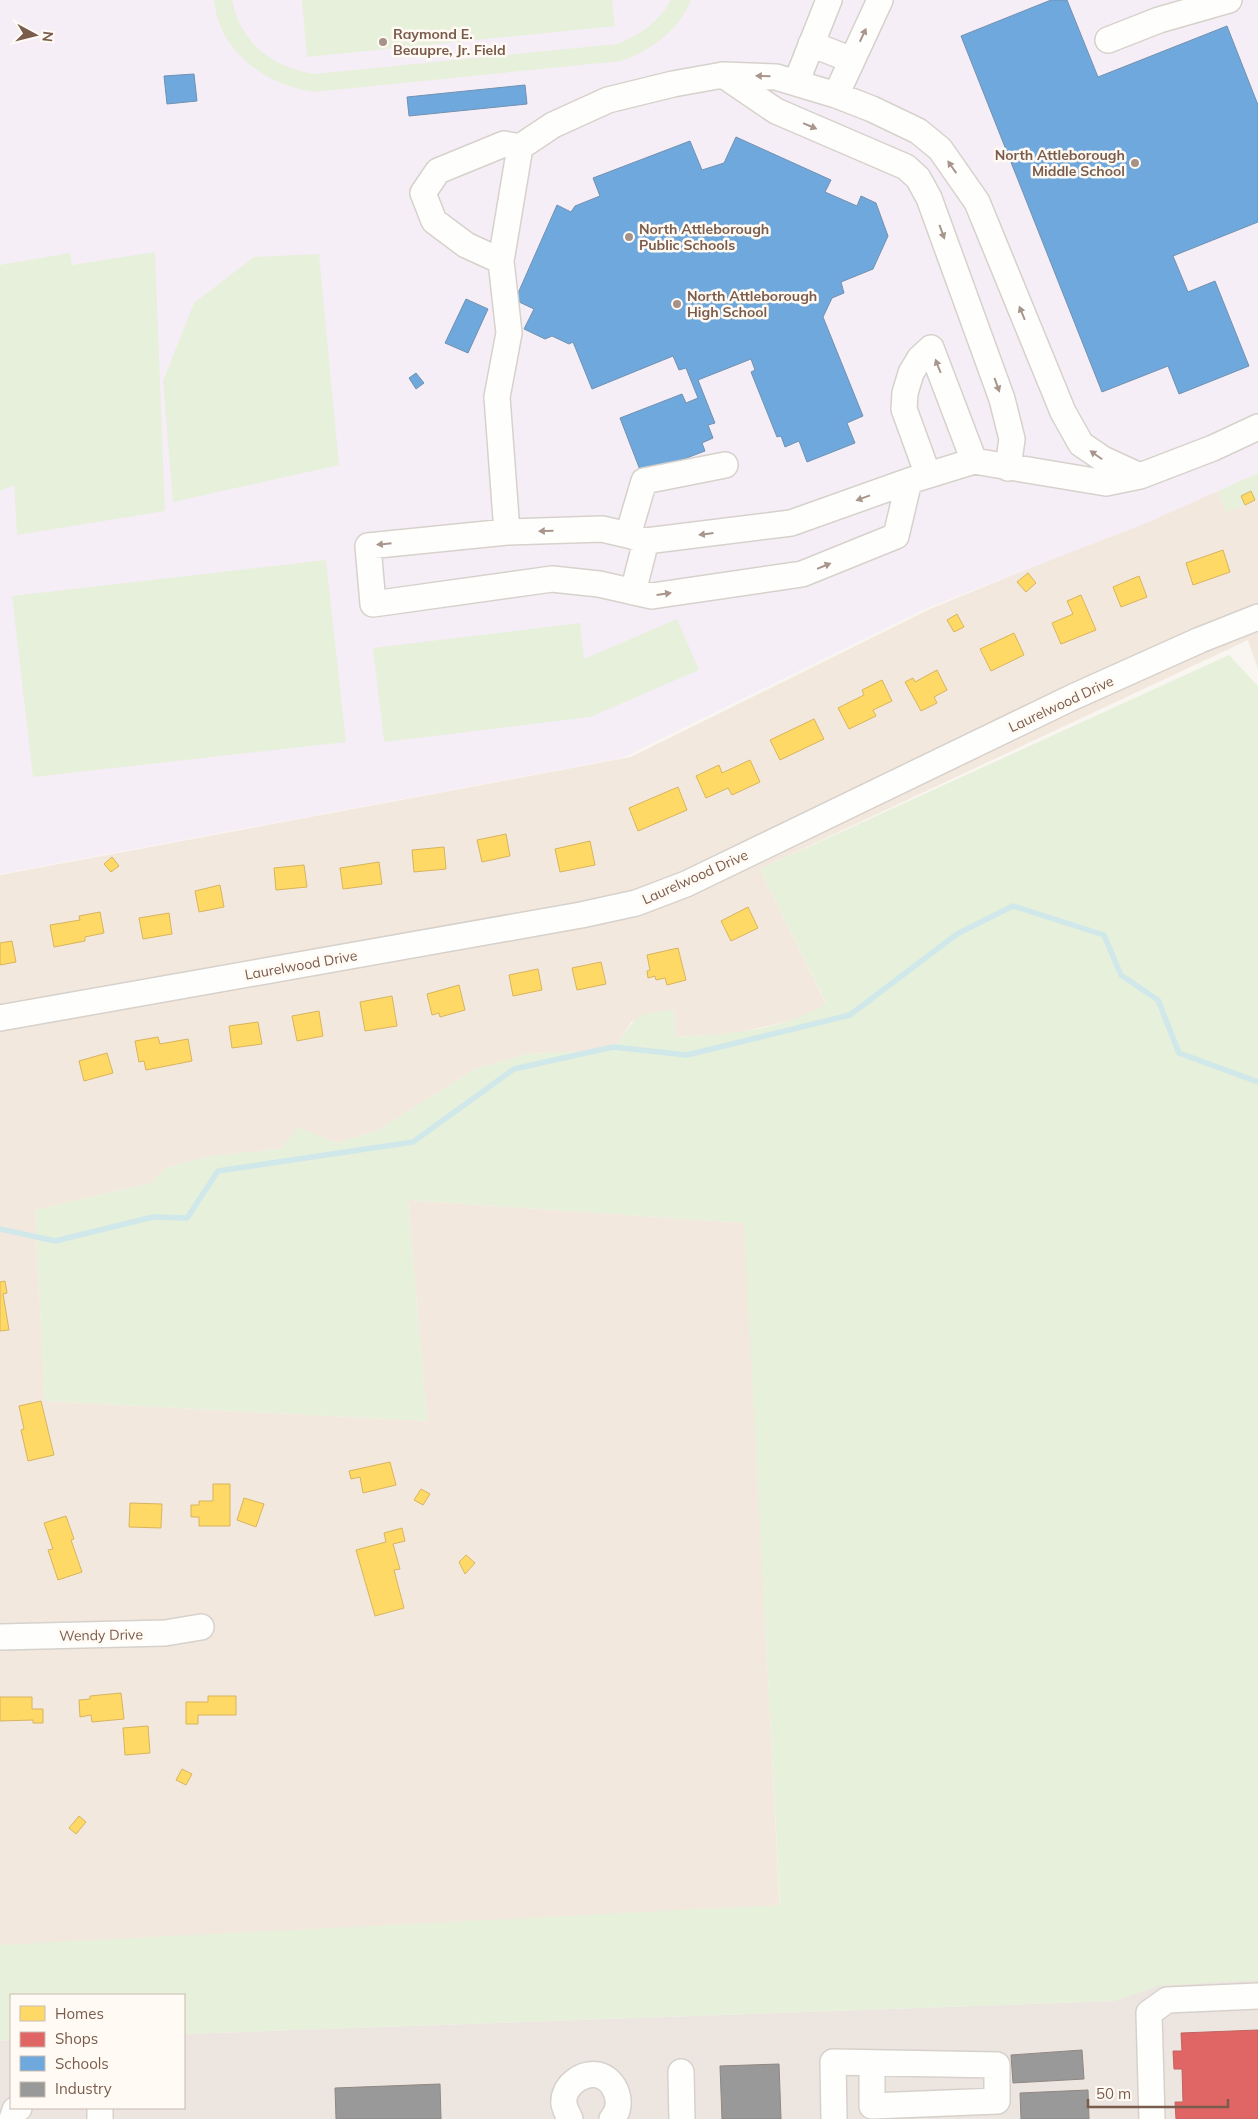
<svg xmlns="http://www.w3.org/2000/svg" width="1258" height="2119" font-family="Mulish,sans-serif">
<rect width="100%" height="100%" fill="#f9f5f0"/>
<path fill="#f2e8de" d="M 1218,491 L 1226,512 L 1258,499 L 1258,669 L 1248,640 L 760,869 L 826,1004 L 795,1020 L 731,1034 L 676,1037 L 674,1010 L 631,1022 L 615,1049 L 528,1054 L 475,1069 L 379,1130 L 337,1143 L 298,1128 L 281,1149 L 210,1156 L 166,1168 L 151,1183 L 35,1210 L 45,1401 L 427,1421 L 408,1200 L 745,1223 L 783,1973 L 184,1995 L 11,1995 L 0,2004 L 0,875 L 631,757 L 930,609 Z"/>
<path fill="#ede5e0" d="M 1258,1953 L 1258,2119 L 0,2119 L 0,2041 L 11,2040 L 11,2108 L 184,2108 L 184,2034 L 1114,2001 L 1114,1974 Z"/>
<path fill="#f6eef6" d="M 0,0 L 1258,0 L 1258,473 L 1149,522 L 927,608 L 622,758 L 0,874 Z"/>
<path fill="#e7f0db" d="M 214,0 L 232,0 C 241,44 272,67 314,74 L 617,44 C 640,35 659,22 671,0 L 691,0 C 678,31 652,50 621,61 L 313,92 C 266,85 219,52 214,0 Z
M 302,0 L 612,0 L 615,26 L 307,57 Z
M 155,252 L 165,511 L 17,535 L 14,485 L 0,491 L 0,265 L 70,253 L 72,265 Z
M 319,254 L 339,465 L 173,502 L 163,381 L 194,303 L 254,257 Z
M 1258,473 L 1258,499 L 1226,512 L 1218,491 Z
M 326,560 L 346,742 L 33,777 L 12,596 Z
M 677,619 L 699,670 L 590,717 L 384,742 L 373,648 L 580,623 L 584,659 Z
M 1229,655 L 1258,686 L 1258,1980 L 1159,1986 L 1114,2001 L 184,2034 L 184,1995 L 11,1995 L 11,2040 L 0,2041 L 0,1945 L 780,1905 L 744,1223 L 408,1200 L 427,1421 L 45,1401 L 35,1210 L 151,1183 L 166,1168 L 210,1156 L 281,1149 L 298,1127 L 337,1143 L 379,1130 L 475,1069 L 528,1054 L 615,1049 C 634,1018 635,1013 674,1010 L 676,1037 C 727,1034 782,1032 826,1003 L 760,869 Z"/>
<path fill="#ffd966" stroke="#d7b45e" d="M 1251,491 L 1255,500 L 1245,505 L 1241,496 Z
M 1223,550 L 1230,572 L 1193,585 L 1186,563 Z
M 1028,573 L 1036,583 L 1026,592 L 1017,582 Z
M 1139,576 L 1147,597 L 1121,607 L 1113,587 Z
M 1081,595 L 1096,630 L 1061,644 L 1052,623 L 1073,614 L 1067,601 Z
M 957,614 L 964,627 L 954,632 L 947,620 Z
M 1014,633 L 1024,655 L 991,671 L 980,649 Z
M 937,670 L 947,690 L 934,697 L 937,703 L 921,711 L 905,682 L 913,678 L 915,682 Z
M 882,680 L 892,701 L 873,710 L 876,716 L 849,729 L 838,708 L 864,695 L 862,690 Z
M 814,719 L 824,739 L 780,760 L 770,740 Z
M 750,760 L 760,782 L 732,795 L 728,788 L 706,798 L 696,776 L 719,765 L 722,773 Z
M 678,787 L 687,810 L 638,831 L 629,808 Z
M 506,834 L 510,856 L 482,862 L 477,840 Z
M 590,841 L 595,865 L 560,872 L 555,849 Z
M 444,847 L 446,869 L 414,872 L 412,850 Z
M 112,857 L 119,866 L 111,872 L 104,864 Z
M 379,862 L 382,884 L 343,889 L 340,868 Z
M 304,865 L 307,887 L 276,890 L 274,868 Z
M 220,885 L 224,907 L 199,912 L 195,891 Z
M 748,907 L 758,928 L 731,941 L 721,921 Z
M 100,912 L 104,933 L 85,937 L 85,941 L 54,947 L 50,925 L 80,920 L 79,916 Z
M 169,913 L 172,934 L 143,939 L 139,918 Z
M 12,941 L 16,962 L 0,965 L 0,943 Z
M 678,948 L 686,980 L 667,985 L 665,978 L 656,980 L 655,976 L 648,978 L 647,971 L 650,970 L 647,955 Z
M 601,962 L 606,984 L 577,990 L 572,968 Z
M 538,969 L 542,990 L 513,996 L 509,975 Z
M 459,985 L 465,1010 L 440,1017 L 439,1013 L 432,1015 L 427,994 Z
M 392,996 L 397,1026 L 365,1031 L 360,1002 Z
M 319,1011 L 323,1036 L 297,1041 L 292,1016 Z
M 258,1022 L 262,1044 L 232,1048 L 229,1026 Z
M 158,1037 L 160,1044 L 188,1039 L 192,1061 L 146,1070 L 144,1061 L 139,1062 L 135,1041 Z
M 107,1053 L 113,1073 L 84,1081 L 79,1061 Z
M 5,1281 L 7,1293 L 3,1294 L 9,1330 L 0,1331 L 0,1282 Z
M 41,1401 L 54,1455 L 28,1461 L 21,1430 L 24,1429 L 19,1406 Z
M 390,1462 L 396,1485 L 363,1493 L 360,1477 L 351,1479 L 349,1471 Z
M 213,1484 L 230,1484 L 230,1526 L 199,1526 L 199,1517 L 191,1517 L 191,1505 L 199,1505 L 199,1501 L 213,1501 Z
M 421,1489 L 430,1494 L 423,1505 L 414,1500 Z
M 244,1498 L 264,1504 L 256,1527 L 237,1520 Z
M 130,1503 L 162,1504 L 161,1528 L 129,1527 Z
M 66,1516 L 74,1539 L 71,1540 L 82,1572 L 58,1580 L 48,1550 L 53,1549 L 44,1523 Z
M 402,1528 L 405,1541 L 393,1544 L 400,1569 L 394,1570 L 404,1608 L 375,1616 L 356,1550 L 386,1542 L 384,1533 Z
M 466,1555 L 475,1563 L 465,1574 L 459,1562 Z
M 121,1693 L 124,1719 L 92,1722 L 91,1715 L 80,1717 L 79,1700 L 90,1699 L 90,1696 Z
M 208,1696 L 236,1696 L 236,1715 L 198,1715 L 198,1724 L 186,1724 L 186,1702 L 208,1702 Z
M 0,1697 L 32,1697 L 32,1709 L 43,1709 L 43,1723 L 33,1723 L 33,1720 L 0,1721 Z
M 148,1726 L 150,1753 L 125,1755 L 123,1728 Z
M 182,1769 L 192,1774 L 186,1785 L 176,1780 Z
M 79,1816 L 86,1822 L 76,1834 L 69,1828 Z"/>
<path fill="#e06666" stroke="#c1635e" d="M 1258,2030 L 1258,2119 L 1176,2119 L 1175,2102 L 1183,2102 L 1182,2069 L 1174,2069 L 1173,2051 L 1182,2051 L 1181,2033 Z"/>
<path fill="#6fa8dc" stroke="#7291b1" d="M 1051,0 L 1067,0 L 1098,77 L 1227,26 L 1258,105 L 1258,222 L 1173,256 L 1188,292 L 1215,281 L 1249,366 L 1179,394 L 1168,366 L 1102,392 L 961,36 Z
M 194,74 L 197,101 L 167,104 L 164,76 Z
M 525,85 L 527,104 L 409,116 L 407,97 Z
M 736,137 L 831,180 L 825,192 L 857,206 L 861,196 L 876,203 L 888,236 L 873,269 L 841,282 L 844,293 L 832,298 L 823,317 L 863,416 L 847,423 L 855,443 L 807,462 L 799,441 L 785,447 L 781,436 L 777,437 L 751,372 L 755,370 L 751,359 L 698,380 L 715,423 L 708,425 L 713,438 L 702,443 L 705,451 L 642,475 L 620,418 L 682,394 L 686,403 L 698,398 L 686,368 L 679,370 L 673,356 L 592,389 L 573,342 L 569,344 L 552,336 L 545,339 L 524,329 L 534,309 L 515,300 L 557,205 L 571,212 L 575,206 L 600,196 L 593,178 L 690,141 L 702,170 L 724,163 Z
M 466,299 L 488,309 L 468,353 L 445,343 Z
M 416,373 L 424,383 L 416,389 L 409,378 Z"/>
<path fill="#999" stroke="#908782" d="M 1082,2050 L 1084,2079 L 1013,2083 L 1011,2055 Z
M 779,2064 L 781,2119 L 722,2119 L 720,2066 Z
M 440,2084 L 441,2119 L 336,2119 L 335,2088 Z
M 1088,2090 L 1089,2119 L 1021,2119 L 1020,2093 Z"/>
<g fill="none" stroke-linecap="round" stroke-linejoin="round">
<path stroke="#d0e8ea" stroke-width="5.5" d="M 0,1229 L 55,1241 L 153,1217 L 187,1218 L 218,1171 L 413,1142 L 514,1069 L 613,1047 L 687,1055 L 850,1015 L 957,934 L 1013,906 L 1104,935 L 1121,975 L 1158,1000 L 1179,1053 L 1258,1082"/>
<defs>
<path id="minor" d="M 1108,40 L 1159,20 L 1229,0
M 811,44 L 852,60
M 723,75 L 776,111 L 906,167 L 918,178 L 929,198 L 1002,399 L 1012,439 L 1008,468
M 796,83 L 829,0
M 836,95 L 880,0
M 520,147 L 501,261 L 466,245 L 434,221 L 423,193 L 438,171 L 504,144 L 520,147 L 553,125 L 608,100 L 673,84 L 723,75 L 776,77 L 836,95 L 872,109 L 918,131 L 940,149 L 977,202 L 1063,412 L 1081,444 L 1103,459 L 1140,476
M 501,261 L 509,333 L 497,397 L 507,532
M 928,475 L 904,409 L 905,393 L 911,373 L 920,358 L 931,348 L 974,461
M 909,481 L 896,536 L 802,574 L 652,596 L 599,584 L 552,579 L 373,604 L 368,546 L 507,532 L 602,529 L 628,535 L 646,541 L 791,523 L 909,481 L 974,461 L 1106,483 L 1140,476 L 1213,448 L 1258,427
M 628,535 L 644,481 L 725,465
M 633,592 L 646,541
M 0,1018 L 581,915 L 636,903 L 686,884 L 1073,697 L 1200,640 L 1258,617
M 0,1637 L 165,1633 L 201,1627
M 681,2072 L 682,2119
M 100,2108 L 100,2119
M 12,2119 L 15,2110 L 19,2108
M 570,2119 C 568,2115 565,2109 564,2104 C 562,2087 581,2072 598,2075 C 616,2079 625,2105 612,2119
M 834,2119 L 833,2062 L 997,2065 L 997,2101 L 872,2106 L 872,2063
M 1152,2119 L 1149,2013 L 1167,2000 L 1258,1996"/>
</defs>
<use href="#minor" stroke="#d7d1cb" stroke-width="28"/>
<use href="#minor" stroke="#fefefd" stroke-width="25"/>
</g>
<defs><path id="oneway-solid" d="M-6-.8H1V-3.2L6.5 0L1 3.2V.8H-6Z" transform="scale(1.25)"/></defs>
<g fill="#a8958b">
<use href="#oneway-solid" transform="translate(863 35) rotate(-65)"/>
<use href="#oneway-solid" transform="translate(763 76) rotate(-178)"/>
<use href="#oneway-solid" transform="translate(810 126) rotate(23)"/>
<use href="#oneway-solid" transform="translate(952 167) rotate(-125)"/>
<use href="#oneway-solid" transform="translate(942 232) rotate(70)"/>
<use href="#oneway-solid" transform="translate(1022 313) rotate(-112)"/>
<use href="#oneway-solid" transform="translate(938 366) rotate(-111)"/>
<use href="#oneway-solid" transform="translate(997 385) rotate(70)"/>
<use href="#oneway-solid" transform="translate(1096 455) rotate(-145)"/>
<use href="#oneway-solid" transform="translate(863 498) rotate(160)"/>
<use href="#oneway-solid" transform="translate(546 531) rotate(178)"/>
<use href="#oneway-solid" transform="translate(706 534) rotate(173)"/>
<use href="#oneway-solid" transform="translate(384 544) rotate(174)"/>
<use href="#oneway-solid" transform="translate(824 566) rotate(-22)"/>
<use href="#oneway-solid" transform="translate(664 594) rotate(-8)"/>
</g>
<g fill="#a69286" stroke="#fffaf3" stroke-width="2">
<circle cx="383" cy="42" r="5"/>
<circle cx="1135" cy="163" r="5"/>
<circle cx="629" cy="237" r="5"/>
<circle cx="677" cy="304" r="5"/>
</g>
<g text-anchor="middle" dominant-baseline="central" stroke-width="5" stroke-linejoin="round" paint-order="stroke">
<g font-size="14" font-weight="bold" fill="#7a5c4d" stroke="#fffaf3" text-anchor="start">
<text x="393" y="34">Raymond E.<tspan x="393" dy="16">Beaupre, Jr. Field</tspan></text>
<text x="1125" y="155" text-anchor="end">North Attleborough<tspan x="1125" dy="16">Middle School</tspan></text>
<text x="639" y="229">North Attleborough<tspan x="639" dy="16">Public Schools</tspan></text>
<text x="687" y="296">North Attleborough<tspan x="687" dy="16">High School</tspan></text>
</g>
<g font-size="14" fill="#7a5c4d" stroke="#fffaf3">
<text transform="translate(1061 704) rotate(-25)">Laurelwood Drive</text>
<text transform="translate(695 877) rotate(-24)">Laurelwood Drive</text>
<text transform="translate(301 965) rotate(-10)">Laurelwood Drive</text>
<text transform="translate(101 1635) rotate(-1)">Wendy Drive</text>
</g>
</g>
<rect x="10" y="1994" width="175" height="115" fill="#fffaf3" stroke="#cabbb1"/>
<rect x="20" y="2006" width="25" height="15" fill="#ffd966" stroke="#cabbb1"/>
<text x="55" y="2019" font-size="15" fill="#7a5c4d">Homes</text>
<rect x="20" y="2032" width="25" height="15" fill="#e06666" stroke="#cabbb1"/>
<text x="55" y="2044" font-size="15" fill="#7a5c4d">Shops</text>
<rect x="20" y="2056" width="25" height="15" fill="#6fa8dc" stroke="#cabbb1"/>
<text x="55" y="2069" font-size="15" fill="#7a5c4d">Schools</text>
<rect x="20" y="2082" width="25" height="15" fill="#999999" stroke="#cabbb1"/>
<text x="55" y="2094" font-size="15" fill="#7a5c4d">Industry</text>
<g transform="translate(35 35) rotate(97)" stroke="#fffaf3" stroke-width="4" paint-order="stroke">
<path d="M0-4L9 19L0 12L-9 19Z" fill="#7a5c4d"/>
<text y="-8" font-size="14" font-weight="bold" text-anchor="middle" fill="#7a5c4d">N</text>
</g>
<path d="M1088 2099v8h140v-8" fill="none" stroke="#7a5c4d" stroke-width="2.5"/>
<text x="1096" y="2099" font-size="15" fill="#7a5c4d" stroke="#fffaf3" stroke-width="4" paint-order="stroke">50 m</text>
</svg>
